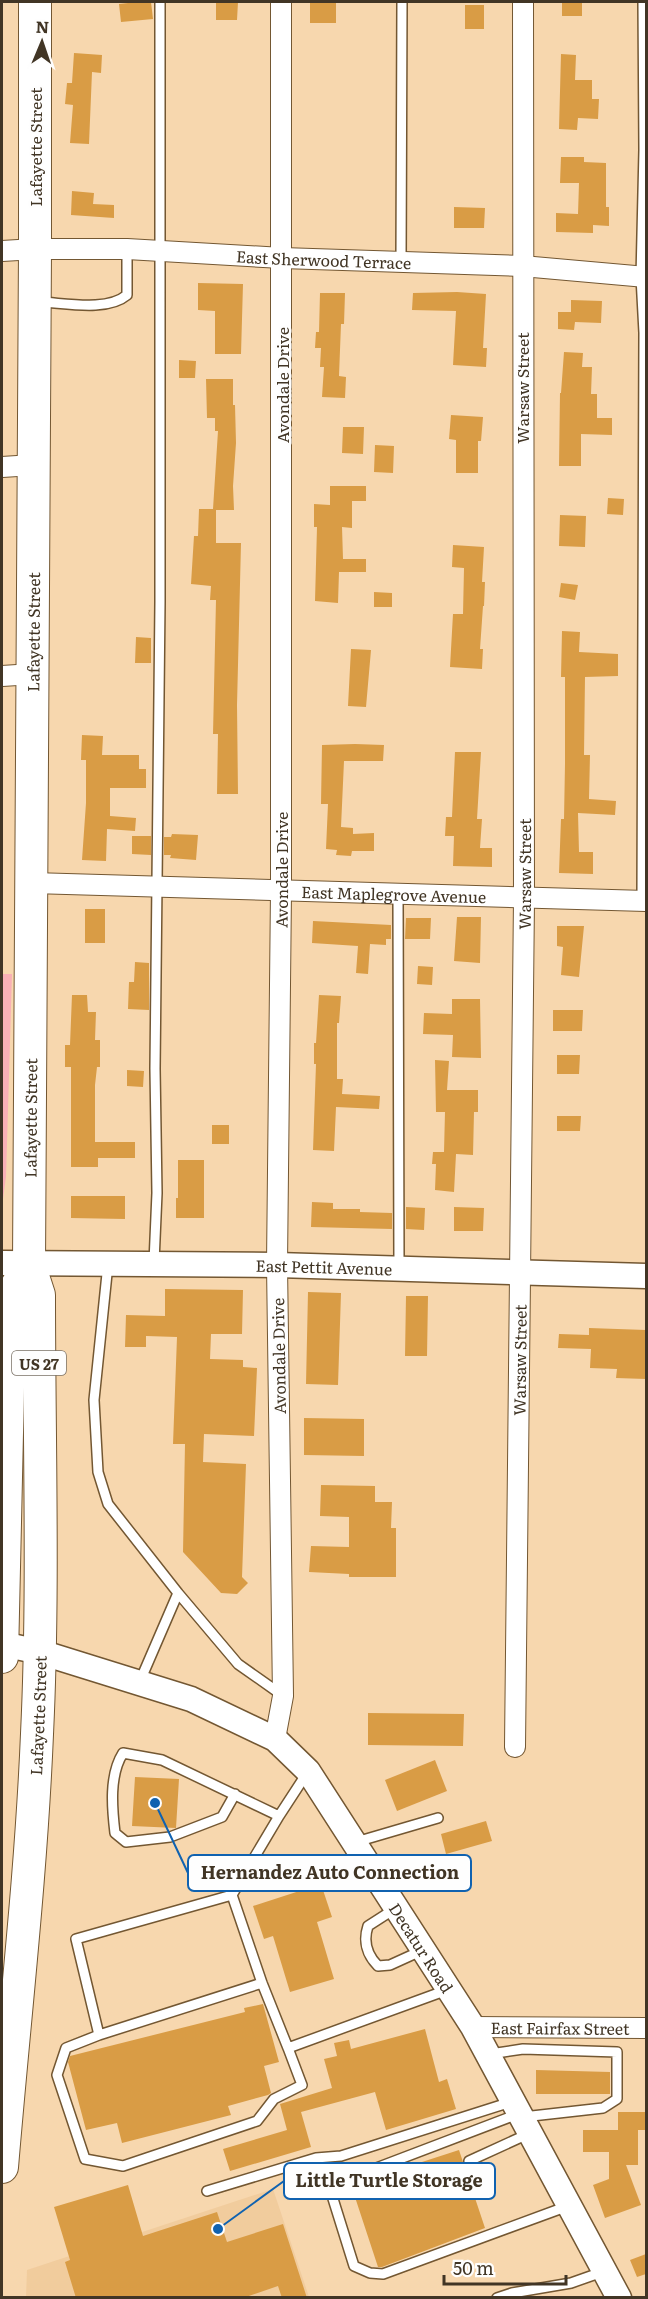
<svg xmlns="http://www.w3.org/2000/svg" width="648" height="2299" font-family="Literata,serif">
<rect width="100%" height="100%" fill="#f7d7ae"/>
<!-- built -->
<path fill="#f1cc9d" d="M273,2189L309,2297L26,2298L27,2270Z"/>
<!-- green -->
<path fill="#f9b0b6" d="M2,974H12L6,1177L2,1206Z"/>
<!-- building -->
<path fill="#d99c45" d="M128,2H151L153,19L121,22L119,4L128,3Z
M216,2H238L237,20H216Z
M310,2H336V23H310Z
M562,2H582V16H562Z
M465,5H484V29H465Z
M74,53L102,55L101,73L92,72L89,144L70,143L73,105L65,104L67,83H72Z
M561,54L576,55L575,80H592V99H599L598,119L578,118L577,130L559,129Z
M561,157H584V162L606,163V207H609V226L593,225V233L556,232V213L578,214L579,183H560Z
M72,191L94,193L93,204L114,205V218L71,215Z
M454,207L485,208L484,228H454Z
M198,283L243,284L241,354H215V311L198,310Z
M457,292L486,294L483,348H487L486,367L453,365L456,311L412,310L413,293Z
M320,293H345L344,324H341L339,376L346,377L345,398L322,397L324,367H320L321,348H315L316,332H319Z
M571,300L602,301L601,323L575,322L574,330L558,329V312H571Z
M564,352L583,353L582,367H592L591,394H597V418H612V435L581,434V466H559L560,393H561Z
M179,360L196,361L195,378H179Z
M206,379H233V405H235L236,443L233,486L234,510H216V543H241L237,705L238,794H217L218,734H213L216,600H210L211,586L191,584L194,536H198L199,509H213L218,431H215V418H207Z
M451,415L483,417L481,441H478V473H456V440L449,439Z
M343,427H364L363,454L342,453Z
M375,445L394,446L393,473L374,472Z
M330,486H366V501H352V528L342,527L343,559H366V572H339L338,603L315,601L317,527H314V504L330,505Z
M608,498L624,499L623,515L607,514Z
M560,515L586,516L585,547L559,546Z
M453,545L484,547L482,582H485L484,606H483L480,649H483L482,669L450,667L453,614H463L464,568L452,567Z
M561,583L578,585L575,600L559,597Z
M374,592L392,593V607H374Z
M562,631L580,632L579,652L618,654V676L585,677L584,755H590L589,799L616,801L615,815L578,813L579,852H593V874L559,873L561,819H564L565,764V677H561Z
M136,637L151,638V663H135Z
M351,649L371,650L366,707L348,706Z
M82,735L103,736L102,755H139V769H146V788H110V816L136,818L135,831L107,829L106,861L82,860L86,803V760H81Z
M355,744L384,745L383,761H344L341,827L353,828V834L374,833V851H352L351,856L336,855L337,850L326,849L328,804H321L322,745Z
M455,752H481L477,819H482L480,848H492V867L453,866L454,836H445L446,817H452Z
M172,834L198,835L196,860L170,858L171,855H164V837H171Z
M132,836H151V855L132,854Z
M85,909H105V943H85Z
M457,917H481L480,963L454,961Z
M406,918H431L430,939H405Z
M313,921L391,925V939H386V945L370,944L368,974L356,973L358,946L312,943Z
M557,926H584L579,977L561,975L563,947L557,946Z
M135,962L149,963V1010L128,1009L129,982H134Z
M418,966L433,967L432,985L417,984Z
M72,995H87L88,1012H96L95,1040H100V1067H97L95,1085V1142H135V1158H98V1167H71V1067H65V1045H70Z
M319,995L341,996L339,1023H337V1079H343L342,1094L380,1096L379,1109L336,1107L334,1151L313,1150L316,1064H314V1043H316Z
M452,999H480L481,1058L452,1057L453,1035L423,1034L424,1013L452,1014Z
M553,1010H583L582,1031H553Z
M557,1055H580L579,1074H557Z
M435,1060L449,1061L447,1090H478V1112H474L473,1155L456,1154L454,1192L435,1190L436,1164H432L433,1152H444L445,1112H436Z
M127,1070L144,1071L143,1087L127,1086Z
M557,1116H581L580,1131H557Z
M212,1125H229V1144H212Z
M178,1160H204V1218H176V1198H178Z
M71,1196H125V1219L71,1218Z
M312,1202L333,1203V1209H360V1212L392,1213V1229L311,1227Z
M406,1207L425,1208L424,1230L406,1229Z
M454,1207L484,1208L483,1231H454Z
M165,1289L243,1290L242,1334H211L210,1359L243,1360V1367L257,1368L254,1436L204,1434L203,1462L246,1464L242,1577L248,1583L237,1594L221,1593L183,1552L185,1444H173L177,1337L146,1336V1347H125L126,1315L165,1316Z
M308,1292L341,1293L338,1385L306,1384Z
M406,1296H428L427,1356H405Z
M589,1328L646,1330V1379L616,1378L617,1369L590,1368L591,1349L558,1348L559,1334L589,1335Z
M304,1418L364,1419V1456L304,1455Z
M321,1485L375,1486V1502H392L391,1528H396V1577H349V1574L309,1572L311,1546L349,1547V1517L320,1516Z
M368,1713L464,1714L463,1746L368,1745Z
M435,1760L447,1791L397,1811L385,1780Z
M135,1777L179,1779L176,1828L132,1826Z
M486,1821L492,1841L446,1854L441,1834Z
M321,1884L332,1917L317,1922L334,1979L290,1992L273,1936L264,1939L253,1906Z
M263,2004L279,2062L264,2066L271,2093L268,2095L228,2106L231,2115L122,2143L117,2123L86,2130L68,2062L70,2056L245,2012L244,2008Z
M425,2029L439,2082L447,2079L456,2109L386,2130L375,2092L301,2112L311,2147L230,2171L223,2149L287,2130L280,2104L332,2088L324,2059L337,2056L334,2043L349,2040L351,2049Z
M536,2070L610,2072V2094H536Z
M618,2112H646V2130H638V2165H626L641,2205L605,2218L593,2185L609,2179V2152H583V2130H618Z
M459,2150L485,2228L382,2267H378L351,2185Z
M128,2185L143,2236L217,2212L227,2242L283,2224L307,2298H282L278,2286L243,2298H76L65,2262L70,2260L54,2207Z
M646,2254V2274L637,2277L630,2260Z"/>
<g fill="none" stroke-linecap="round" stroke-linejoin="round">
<defs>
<path id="service" d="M401,262L402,2
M40,302C65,303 107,312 127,295V249
M398,895L399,1267
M642,901L644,333L641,277L644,150L643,2
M154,1262L157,1193L155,1069L160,602V2
M108,1264L94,1400L98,1472L108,1504L178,1593
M140,1681L178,1593L238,1664L282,1695
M307,1773L279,1816L232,1895L262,1983L288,2048L447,1990
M235,1794L222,1817L170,1837L126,1842L115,1833C112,1808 109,1775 123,1753L162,1760L279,1816
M356,1842L438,1818
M377,1874L441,1866
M396,1908L368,1926C363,1941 367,1955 378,1966L390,1965L423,1950
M262,1983L99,2035L66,2048L57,2075L85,2159L123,2166L257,2121L274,2099L302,2085L288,2048
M99,2035L76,1939L232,1895
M490,2054L523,2049L617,2052V2099L603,2108L523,2117
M518,2114L329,2186L354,2266L370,2273L383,2274L568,2206
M469,2161L528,2134
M207,2191L316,2158L341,2156L511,2102
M497,2298L512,2293L571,2283L605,2271"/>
<g id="minor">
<path id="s1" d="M2,251L35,249H127L282,258L522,266L646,277"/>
<path d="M2,467L33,465"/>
<path d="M2,676L33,674"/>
<path id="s2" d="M32,883L646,901"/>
<path id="s3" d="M275,1739L283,1696L277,1265L281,891V2"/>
<path id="s4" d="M515,1747L524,899L523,2"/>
<path id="s5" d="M473,2027L646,2028"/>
</g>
<g id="tertiary">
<path id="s6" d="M2,1263L277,1265L646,1276"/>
<path id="s7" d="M2,1644L40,1652L191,1699L275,1739L308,1771L473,2027L619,2298"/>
</g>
<g id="trunk">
<path d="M2,1657L10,1298L29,1264"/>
<path id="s8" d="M2,2167C14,2022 31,1879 37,1734C44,1588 39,1441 39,1295L29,1264L35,249V2"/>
</g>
</defs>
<!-- service casing -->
<use href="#service" stroke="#735732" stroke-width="12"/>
<!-- minor casing -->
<use href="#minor" stroke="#735732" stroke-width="22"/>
<!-- tertiary casing -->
<use href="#tertiary" stroke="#735732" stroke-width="27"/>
<!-- trunk casing -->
<use href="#trunk" stroke="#735732" stroke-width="34"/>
<!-- service -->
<use href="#service" stroke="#fff" stroke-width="9"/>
<!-- minor -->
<use href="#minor" stroke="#fff" stroke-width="20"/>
<!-- tertiary -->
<use href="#tertiary" stroke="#fff" stroke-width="24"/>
<!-- trunk -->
<use href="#trunk" stroke="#fff" stroke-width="32"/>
</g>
<g text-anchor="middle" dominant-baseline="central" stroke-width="5" stroke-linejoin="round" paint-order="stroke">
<!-- shield labels -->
<rect fill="#fefefe" stroke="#7a7166" stroke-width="1.5" x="12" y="1351" width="54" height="24" rx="4.5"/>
<g font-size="15" font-weight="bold" fill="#413525">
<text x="39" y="1363">US 27</text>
</g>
<!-- street labels -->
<g font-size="16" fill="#413525" stroke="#fefefe">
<text transform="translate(35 147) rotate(-90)">Lafayette Street</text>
<text stroke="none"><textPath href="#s1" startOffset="322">East Sherwood Terrace</textPath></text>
<text transform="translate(282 385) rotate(-90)">Avondale Drive</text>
<text transform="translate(522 388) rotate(-90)">Warsaw Street</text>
<text stroke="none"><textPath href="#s8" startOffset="1538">Lafayette Street</textPath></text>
<text stroke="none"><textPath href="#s3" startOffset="870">Avondale Drive</textPath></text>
<text stroke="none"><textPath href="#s4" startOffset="873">Warsaw Street</textPath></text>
<text stroke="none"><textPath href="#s2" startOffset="362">East Maplegrove Avenue</textPath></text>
<text stroke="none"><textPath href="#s8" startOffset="1052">Lafayette Street</textPath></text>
<text stroke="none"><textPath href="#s6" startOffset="322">East Pettit Avenue</textPath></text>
<text transform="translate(278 1356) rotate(-91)">Avondale Drive</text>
<text stroke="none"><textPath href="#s4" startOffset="387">Warsaw Street</textPath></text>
<text stroke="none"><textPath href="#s8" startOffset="453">Lafayette Street</textPath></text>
<text stroke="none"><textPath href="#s7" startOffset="546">Decatur Road</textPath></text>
<text stroke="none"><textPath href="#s5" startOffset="87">East Fairfax Street</textPath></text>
</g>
</g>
<!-- callouts -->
<path fill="none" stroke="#1062b0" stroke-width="2" d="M155 1803L188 1873M218 2229L284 2181"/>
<g fill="#1062b0" stroke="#fefefe" stroke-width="2">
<circle cx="155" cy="1803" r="6"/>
<circle cx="218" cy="2229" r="6"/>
</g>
<g fill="#fefefe" stroke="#1062b0" stroke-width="2">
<rect x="188" y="1855" width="283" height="36" rx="6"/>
<rect x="284" y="2163" width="211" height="36" rx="6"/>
</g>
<g font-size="18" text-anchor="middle" font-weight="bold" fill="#413525">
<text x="330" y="1879">Hernandez Auto Connection</text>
<text x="389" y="2187">Little Turtle Storage</text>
</g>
<!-- border -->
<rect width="648" height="2299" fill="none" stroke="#413525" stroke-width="6"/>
<!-- north arrow -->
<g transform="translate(42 42) rotate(2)" stroke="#fefefe" stroke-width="4.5" paint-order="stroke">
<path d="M0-4.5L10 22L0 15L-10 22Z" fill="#413525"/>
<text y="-9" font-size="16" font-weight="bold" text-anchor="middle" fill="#413525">N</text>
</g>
<!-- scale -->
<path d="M444 2275v9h122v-9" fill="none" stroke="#413525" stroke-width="3"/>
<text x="453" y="2275" font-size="18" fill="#413525" stroke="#fefefe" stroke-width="4.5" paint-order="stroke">50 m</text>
</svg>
